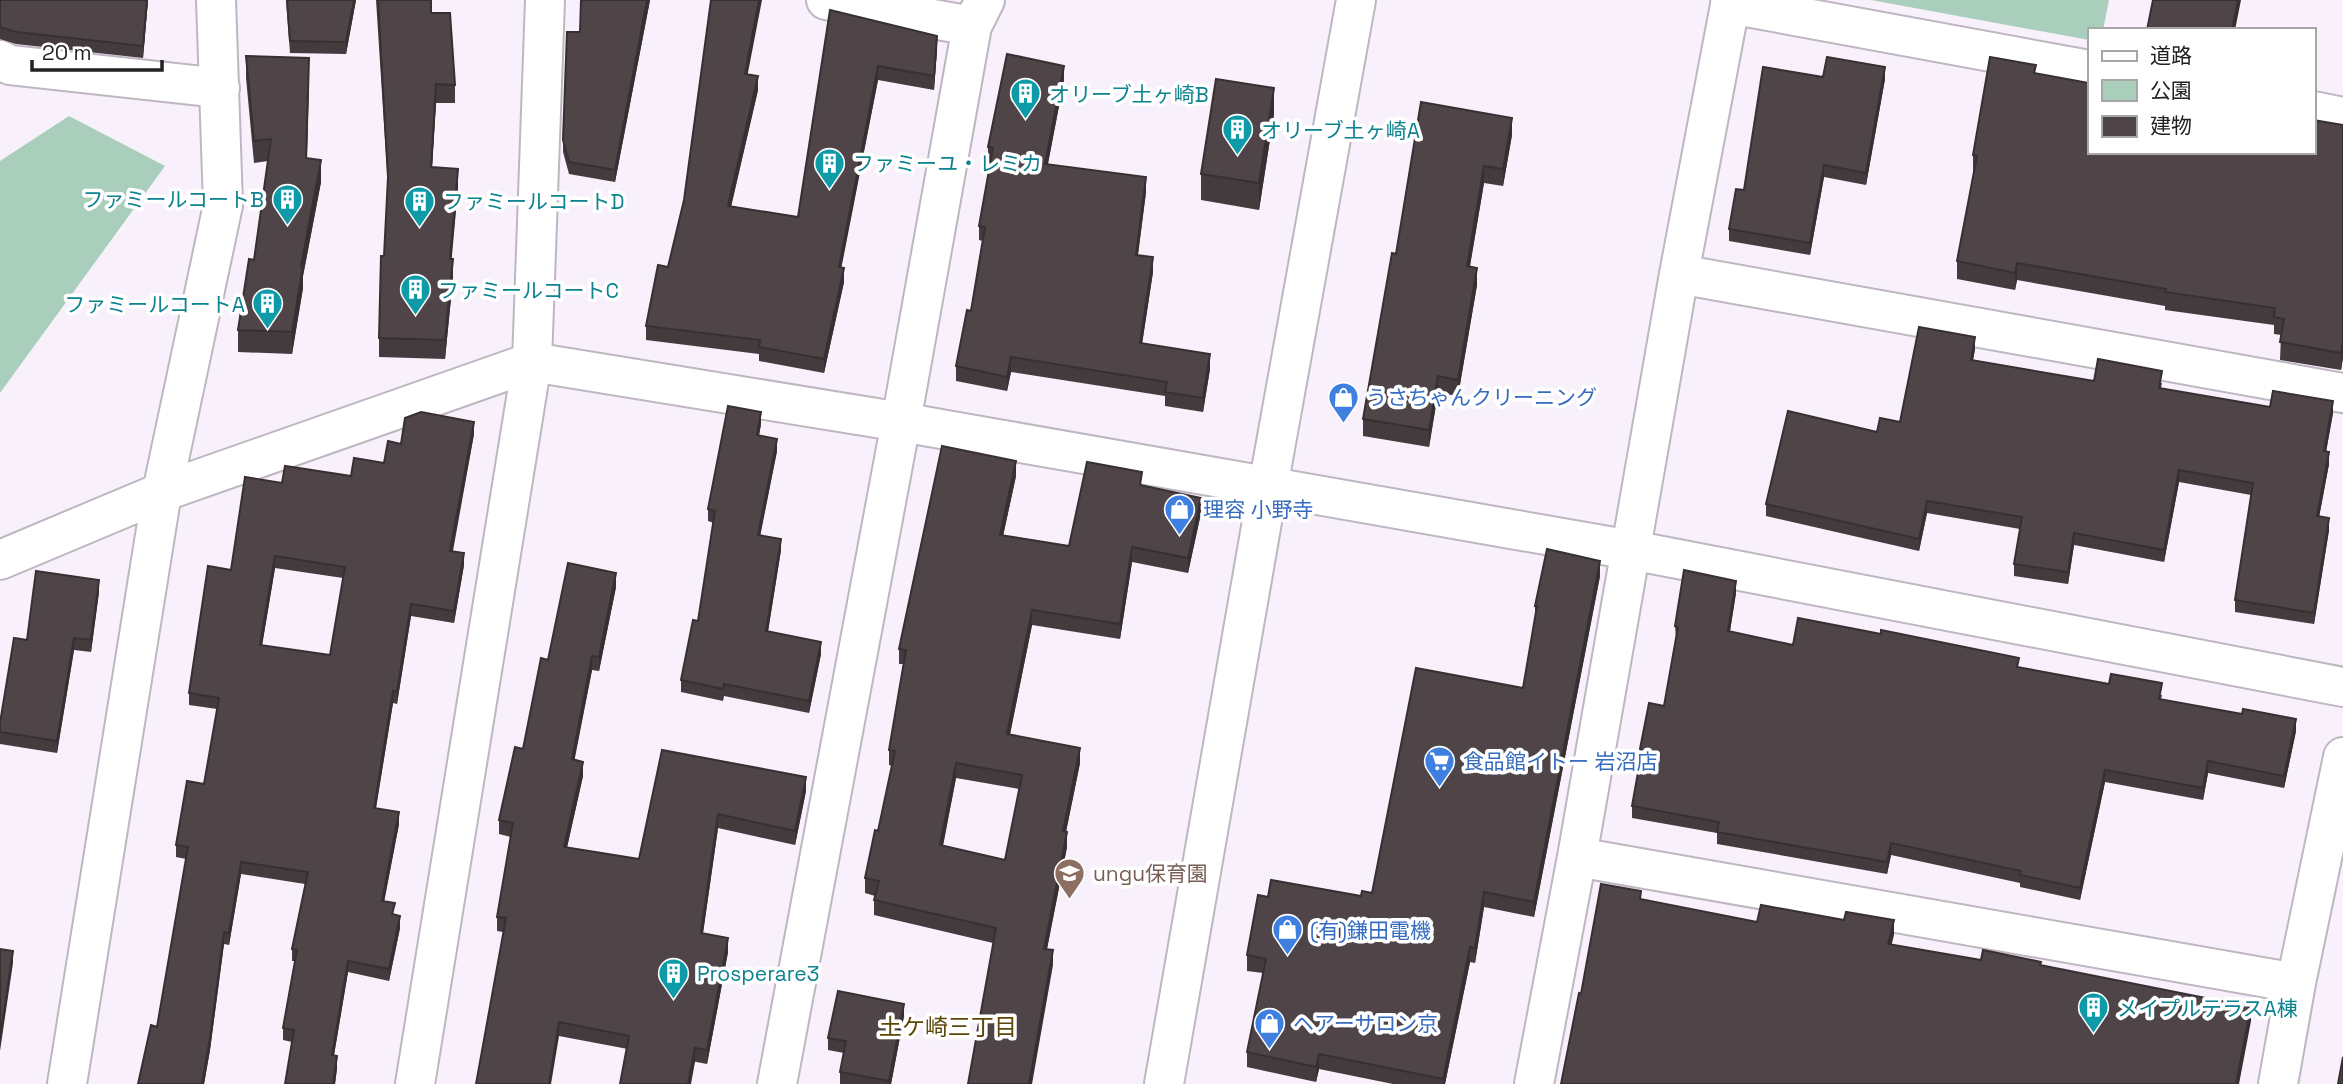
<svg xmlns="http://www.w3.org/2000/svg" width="2343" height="1084" font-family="'Space Grotesk','Noto Sans JP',sans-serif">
<rect width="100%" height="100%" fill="#f8f1fb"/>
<!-- green -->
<path fill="#a9cebb" d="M1871,0H2109L2103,30H2089V40Z
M69,116L165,166L0,393V161Z"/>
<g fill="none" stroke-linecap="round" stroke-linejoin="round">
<defs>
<path id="street" d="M826,0L972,26
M1730,4L2089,70
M0,60L10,65L220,88
M2313,111L2343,117
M1679,274L2343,393
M0,560L162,492L532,362L901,422L1631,550L2343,687
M1577,857L2296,983
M67,1084L162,492L223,205L216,0
M415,1084L532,362L545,0
M777,1084L901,422L972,26L985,0
M1534,1084L1577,857L1679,274L1731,0
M2278,1084L2296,983L2343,757"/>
<path id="secondary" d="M1164,1084L1268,487L1356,0"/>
</defs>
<!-- street casing -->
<use href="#street" stroke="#beb7c1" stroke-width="42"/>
<!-- secondary casing -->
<use href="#secondary" stroke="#beb7c1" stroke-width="42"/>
<!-- street -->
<use href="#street" stroke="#fff" stroke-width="38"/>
<!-- secondary -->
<use href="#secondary" stroke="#fff" stroke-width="38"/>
</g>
<!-- wall -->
<path fill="#443b3e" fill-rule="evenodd" d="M0,0H148L143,58L16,44L0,39Z
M286,0H356L346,54L290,53Z
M376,0H431V13L455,85V103H436L432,167L458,188L451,259L453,278L445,359L379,357V338L388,187Z
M650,0L615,182L569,174L563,152V140L580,32Z
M830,10L937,50L934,90L878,80L841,267L844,282L824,373L759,361V354L646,340V326L748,75L758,90L731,206L798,217Z
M246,56L309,80L307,158L321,182L303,276V288L292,354L238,352V330L254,260L268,161L254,163L246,78Z
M2036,74L2343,125V357L2341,370L2280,360L2281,335L2274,334V325L2165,310V306L2017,280L2015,290L1957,279V261L1974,173H1973V155Z
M1823,77L1885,79L1866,185L1824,177L1810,255L1729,241V229L1744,190Z
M1064,80L1048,164L1146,192L1138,255L1153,272L1142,343L1210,369L1203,412L1165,406V396L1011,372L1007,391L956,381V366L971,311L983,241L979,240V226L990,162H988V147Z
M1274,114L1259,210L1201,200V174Z
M1512,135L1503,186L1484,183L1470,266L1477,285L1458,396L1438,393L1429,447L1363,436V419L1396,254Z
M1975,349L1973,360L2094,381L2162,383L2161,388L2270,407L2333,413L2326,452L2329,464L2319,517L2329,530L2314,624L2235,612V600L2251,495L2179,482L2164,562L2074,545L2068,584L2014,576V564L2020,529L1927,513L1919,551L1766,516V504L1877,432L1900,422Z
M761,424L759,435L777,451L760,535L781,550L768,632L821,654L809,713L724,696L723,701L681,692V680L698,621L714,523L708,521V509Z
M474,434L453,551L464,565L454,623L411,616L397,704L393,703L376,808L399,824L384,901L395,915L400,928L389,981L348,972L334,1055L337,1068L335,1084H285L292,1042L283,1040V1028L295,961H292V949L305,884L241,874L229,945L224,944L210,1050L204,1084H138L157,1027L186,859L176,857V845L204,784L217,709L189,705V693L231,570L282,483L351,476L384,463L401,444ZM275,568L343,578L330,655L262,646Z
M1016,476L1003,536L1069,546L1142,485L1201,513L1188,573L1132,562L1120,639L1032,625L1010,734L1080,763L1066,832L1067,847L1047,949L1053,965L993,943L874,915V900L875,896L865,893V878L878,831L892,766L889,765V750L904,664H899V649ZM956,778L1019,789L1005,860L943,846Z
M1600,576L1534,917L1484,907L1475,963L1470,962L1445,1084H1393L1319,1069L1316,1082L1247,1067V1052L1263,973L1247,971V955L1268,897L1361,896L1372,893L1523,688L1535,618V606Z
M616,587L599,671L592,670L574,760L583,776L567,847L639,859L662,750L806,791L795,845L718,828L703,933L728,952L707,1064L559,1036L503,932L497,931V917L511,837L499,834V820L523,749L548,660Z
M99,592L91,652L74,650L57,753L0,744V723L27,640Z
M1736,593L1730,631L1793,645L2019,668L2162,695L2161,699L2296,731L2284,788L2208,773L2203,800L2105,782L2080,900L2020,887V883L1891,855L1887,874L1717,844V833L1632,818V806L1640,761V749L1664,706L1676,638L1675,626Z
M904,1016L891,1084H840V1072L844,1053L828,1050V1038Z"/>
<!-- shaded-wall -->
<path fill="#373032" d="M147,0H148L143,58V46Z
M354,0H356L346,54V42Z
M647,0H650L615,182V170Z
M759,0H762L745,88V74Z
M2238,0H2241L2235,30H2232Z
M937,36V50L934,90V76Z
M309,58V80L306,180V158Z
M878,66V80L839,280V267Z
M1064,66V80L1045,178V164Z
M1885,67V79L1866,185V173Z
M758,76V90L728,220V206Z
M436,84V103L431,185V167Z
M1274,88V114L1259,210V183Z
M1512,118V135L1503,186V169Z
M321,160V182L303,276V288L292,354V332L301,266Z
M1824,165V177L1810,255V243Z
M1484,166V183L1467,283V266Z
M458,169V188L450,278V259Z
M1146,177V192L1136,269V255Z
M1153,257V272L1140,358V343Z
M453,259V278L445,359V340Z
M2017,263V280L2015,290V273Z
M844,268V282L824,373V359Z
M1477,268V285L1458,396V380Z
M1975,337V349L1971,372V360Z
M2343,340V357L2341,370V353Z
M1210,354V369L1203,412V398Z
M1011,357V372L1007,391V377Z
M1438,376V393L1429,447V430Z
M2333,401V413L2324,463V451Z
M761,412V424L757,447V435Z
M474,422V434L450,563V551Z
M777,439V451L758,547V535Z
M2329,452V464L2317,528V516Z
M1016,461V476L1000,550V535Z
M2179,470V482L2164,562V550Z
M1201,498V513L1188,573V558Z
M1927,501V513L1919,551V539Z
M2329,518V530L2314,624V613Z
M2074,533V545L2068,584V572Z
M781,539V550L766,643V631Z
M1132,547V562L1120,639V624Z
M464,553V565L454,623V611Z
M275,556V568L260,657V645Z
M1600,561V576L1534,917V902Z
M616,573V587L599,671V657Z
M99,580V592L91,652V640Z
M1736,581V593L1728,643V631Z
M411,604V616L397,704V692Z
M1032,610V625L1007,749V734Z
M74,638V650L57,753V741Z
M821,642V654L809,713V701Z
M592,656V670L572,773V759Z
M393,691V703L374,820V808Z
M2296,719V731L2284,788V776Z
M1080,748V763L1063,846V831Z
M2208,761V773L2203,800V788Z
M583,762V776L564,861V847Z
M956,763V778L940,860V845Z
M2105,770V782L2080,900V888Z
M806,777V791L795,845V831Z
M399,812V824L382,913V901Z
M718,814V828L701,947V933Z
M1067,832V847L1044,964V949Z
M1891,843V855L1887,874V862Z
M241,862V874L229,945V933Z
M1484,892V907L1475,963V948Z
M400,916V928L389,981V969Z
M1894,920V935L1888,959V944Z
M224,932V944L210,1050L204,1084H202Z
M728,938V952L707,1064V1050Z
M1470,947V962L1445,1084H1443V1079Z
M1053,950V965L1032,1084H1029Z
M13,951V963L0,1051V1039Z
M348,961V972L332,1067V1055Z
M904,1004V1016L891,1084H889Z
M2251,1007V1021L2239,1084H2236Z
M559,1022V1036L551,1084H549Z
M695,1048V1062L691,1084H688Z
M1319,1054V1069L1316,1082V1067Z
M337,1056V1068L335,1084H333Z"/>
<!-- building -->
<path fill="#4f4548" stroke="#373032" stroke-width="2" fill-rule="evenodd" d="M0,0H147L143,46L16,32L0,27Z
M287,0H354L346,42L290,41Z
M378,0H431V13H450L455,85L436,84L431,167L458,169L450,259H453L445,340L379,338L381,256H384L388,177Z
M581,0H647L615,170L569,162L563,140L567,32H580Z
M711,0H759L745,74L758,76L728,206L798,217L830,10L937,36L934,76L878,66L839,267L844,268L824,359L759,347L760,340L646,326L658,265L668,267L684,200Z
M2153,0H2238L2232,30H2147Z
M1007,54L1064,66L1045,164L1146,177L1136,255L1153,257L1140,343L1210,354L1203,398L1165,392L1167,382L1011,357L1007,377L956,366L967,310L971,311L985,227L979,226L993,148L988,147Z
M246,56L309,58L306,158L321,160L301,266H303L292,332L238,330L249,259L254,260L271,139L254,141Z
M1827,57L1885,67L1866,173L1824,165L1810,243L1729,229L1736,189L1744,190L1763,67L1823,77Z
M1990,57L2036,65L2034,73L2089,83V152H2313V120L2343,125V340L2341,353L2280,342L2284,319L2274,317L2275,308L2165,292L2166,289L2017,263L2015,273L1957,261L1977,156L1973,155Z
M1216,79L1274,88L1259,183L1201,174Z
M1421,102L1512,118L1503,169L1484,166L1467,266L1477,268L1458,380L1438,376L1429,430L1363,419L1392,253L1396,254Z
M1919,327L1975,337L1971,360L2094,381L2098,359L2162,371L2159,388L2270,407L2273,391L2333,401L2324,451L2329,452L2317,516L2329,518L2314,613L2235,600L2253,483L2179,470L2164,550L2074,533L2068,572L2014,564L2022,517L1927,501L1919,539L1766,504L1788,411L1877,432L1880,418L1900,422Z
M728,406L761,412L757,435L777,439L758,535L781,539L766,631L821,642L809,701L724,684L723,689L681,680L693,620L698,621L715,511L708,509Z
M421,412L474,422L450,551L464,553L454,611L411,604L397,692L393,691L374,808L399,812L382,901L395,903L392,914L400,916L389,969L348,961L332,1055L337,1056L333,1084H285L294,1030L283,1028L297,950L292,949L308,872L241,862L229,933L224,932L210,1038L202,1084H138L151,1025L157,1027L188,847L176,845L187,781L204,784L219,698L189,693L208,566L231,570L245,477L282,483L285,466L351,476L354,458L384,463L388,441L401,444L405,418ZM275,556L345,567L330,655L260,645Z
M942,446L1016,461L1000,535L1069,546L1087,462L1142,472L1140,485L1201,498L1188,558L1132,547L1120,624L1032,610L1007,734L1080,748L1063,831L1067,832L1044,949L1053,950L1029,1084H968L996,928L874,900L879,881L865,878L875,830L878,831L895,751L889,750L906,650L899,649ZM956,763L1022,775L1005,860L940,845Z
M1547,549L1600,561L1534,902L1484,892L1475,948L1470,947L1443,1079L1319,1054L1316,1067L1247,1052L1266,959L1247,955L1258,895L1268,897L1271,880L1361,896L1362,891L1372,893L1416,668L1523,688L1537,606H1535Z
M568,563L616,573L599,657L592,656L572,759L583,762L564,847L639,859L662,750L806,777L795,831L718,814L701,933L728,938L707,1050L695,1048L688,1084H620L629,1036L559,1022L549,1084H476L506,918L497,917L513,823L499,820L515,747L523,749L541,658L548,660Z
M1684,570L1736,581L1728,631L1793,645L1798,618L1881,634V630L2019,658L2017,667L2109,684L2111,674L2162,683L2159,699L2242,714L2243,709L2296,719L2284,776L2208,761L2203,788L2105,770L2080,888L2020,875L2021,871L1891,843L1887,862L1717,832L1719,822L1632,806L1642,750L1640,749L1649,703L1664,706L1678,627L1675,626Z
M36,571L99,580L91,640L74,638L57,741L0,732V723L14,638L27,640Z
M1601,884L1641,891L1640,899L1757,922L1761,905L1844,920L1846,912L1894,920L1888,944L1981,960L1983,950L2041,962L2040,965L2251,1007L2236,1084H1561L1579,993L1581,994Z
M0,949L13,951L0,1039Z
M838,991L904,1004L889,1081L840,1072L846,1041L828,1038Z
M2343,1057V1084H2338Z"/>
<!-- icons -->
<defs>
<symbol id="building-pin" viewBox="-11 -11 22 30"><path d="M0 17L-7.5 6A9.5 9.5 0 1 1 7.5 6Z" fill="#0f9aa8" stroke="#fff"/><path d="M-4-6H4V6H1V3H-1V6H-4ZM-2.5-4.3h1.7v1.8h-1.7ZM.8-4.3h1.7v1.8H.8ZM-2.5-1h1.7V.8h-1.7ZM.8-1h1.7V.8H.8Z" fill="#fff"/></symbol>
<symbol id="shop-pin" viewBox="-11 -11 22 30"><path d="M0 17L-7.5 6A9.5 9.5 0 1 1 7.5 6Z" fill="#3f7fe0" stroke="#fff"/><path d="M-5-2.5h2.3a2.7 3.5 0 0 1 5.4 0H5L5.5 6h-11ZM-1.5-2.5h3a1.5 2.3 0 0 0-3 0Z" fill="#fff"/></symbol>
<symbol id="supermarket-pin" viewBox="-11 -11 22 30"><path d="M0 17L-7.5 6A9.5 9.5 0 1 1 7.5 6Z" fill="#3f7fe0" stroke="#fff"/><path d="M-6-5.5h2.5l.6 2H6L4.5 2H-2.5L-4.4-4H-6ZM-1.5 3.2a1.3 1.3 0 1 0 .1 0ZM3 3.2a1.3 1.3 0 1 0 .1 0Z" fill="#fff"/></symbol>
<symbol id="school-pin" viewBox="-11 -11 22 30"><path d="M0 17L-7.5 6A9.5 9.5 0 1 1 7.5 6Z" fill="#8d6e63" stroke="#fff"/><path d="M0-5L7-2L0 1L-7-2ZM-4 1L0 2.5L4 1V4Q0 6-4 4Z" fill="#fff"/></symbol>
</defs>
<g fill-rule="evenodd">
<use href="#building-pin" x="1008" y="76" width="35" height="47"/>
<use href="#building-pin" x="1220" y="112" width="35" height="47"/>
<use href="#building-pin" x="812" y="146" width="35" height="47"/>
<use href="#building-pin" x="270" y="182" width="35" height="47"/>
<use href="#building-pin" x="402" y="184" width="35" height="47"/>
<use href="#building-pin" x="398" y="272" width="35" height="47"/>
<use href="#building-pin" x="250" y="286" width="35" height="47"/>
<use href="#shop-pin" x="1326" y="380" width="35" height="47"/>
<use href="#shop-pin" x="1162" y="492" width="35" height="47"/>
<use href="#supermarket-pin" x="1422" y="744" width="35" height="47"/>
<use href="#school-pin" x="1052" y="856" width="35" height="47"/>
<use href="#shop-pin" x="1270" y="912" width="35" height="47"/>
<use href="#building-pin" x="656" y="956" width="35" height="47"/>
<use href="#building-pin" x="2076" y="990" width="35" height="47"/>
<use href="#shop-pin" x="1252" y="1006" width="35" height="47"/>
</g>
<g text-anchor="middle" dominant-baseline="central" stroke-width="7" stroke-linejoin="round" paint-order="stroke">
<!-- culture labels -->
<g font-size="21" fill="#0d838f" stroke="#fff" text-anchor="start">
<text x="1049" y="94">オリーブ土ヶ崎B</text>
<text x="1261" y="130">オリーブ土ヶ崎A</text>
<text x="853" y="163">ファミーユ・レミカ</text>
<text x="264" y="199" text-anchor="end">ファミールコートB</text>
<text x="443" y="201">ファミールコートD</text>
<text x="438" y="290">ファミールコートC</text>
<text x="245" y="304" text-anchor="end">ファミールコートA</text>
<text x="697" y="973">Prosperare3</text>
<text x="2117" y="1008">メイプルテラスA棟</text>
</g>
<!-- shop labels -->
<g font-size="21" fill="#366cbe" stroke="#fff" text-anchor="start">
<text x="1366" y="397">うさちゃんクリーニング</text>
<text x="1203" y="509">理容 小野寺</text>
<text x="1463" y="761">食品館イトー 岩沼店</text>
<text x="1310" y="930">(有)鎌田電機</text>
<text x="1293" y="1023">ヘアーサロン京</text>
</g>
<!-- education labels -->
<g font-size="21" fill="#785e54" stroke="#fff" text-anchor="start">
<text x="1093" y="873">ungu保育園</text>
</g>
<!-- neighbourhood labels -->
<g font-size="23" fill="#5d4707" stroke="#fff">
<text x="948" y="1027">土ケ崎三丁目</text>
</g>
</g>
<!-- legend -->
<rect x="2088" y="28" width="228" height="126" fill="#ffffff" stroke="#a7a6a8" stroke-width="2"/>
<rect x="2102" y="51" width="35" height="10" fill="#ffffff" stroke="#a7a6a8" stroke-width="2"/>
<text x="2150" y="63" font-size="21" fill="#242125">道路</text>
<rect x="2102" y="80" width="35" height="21" fill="#a9cebb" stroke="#a7a6a8" stroke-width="2"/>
<text x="2150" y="98" font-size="21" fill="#242125">公園</text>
<rect x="2102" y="116" width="35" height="21" fill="#4f4548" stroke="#a7a6a8" stroke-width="2"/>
<text x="2150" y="133" font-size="21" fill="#242125">建物</text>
<!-- scale -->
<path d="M32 60v10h130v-10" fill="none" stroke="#242125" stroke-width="3.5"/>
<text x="42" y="60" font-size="21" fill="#242125" stroke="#ffffff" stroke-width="5" paint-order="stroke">20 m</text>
</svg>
